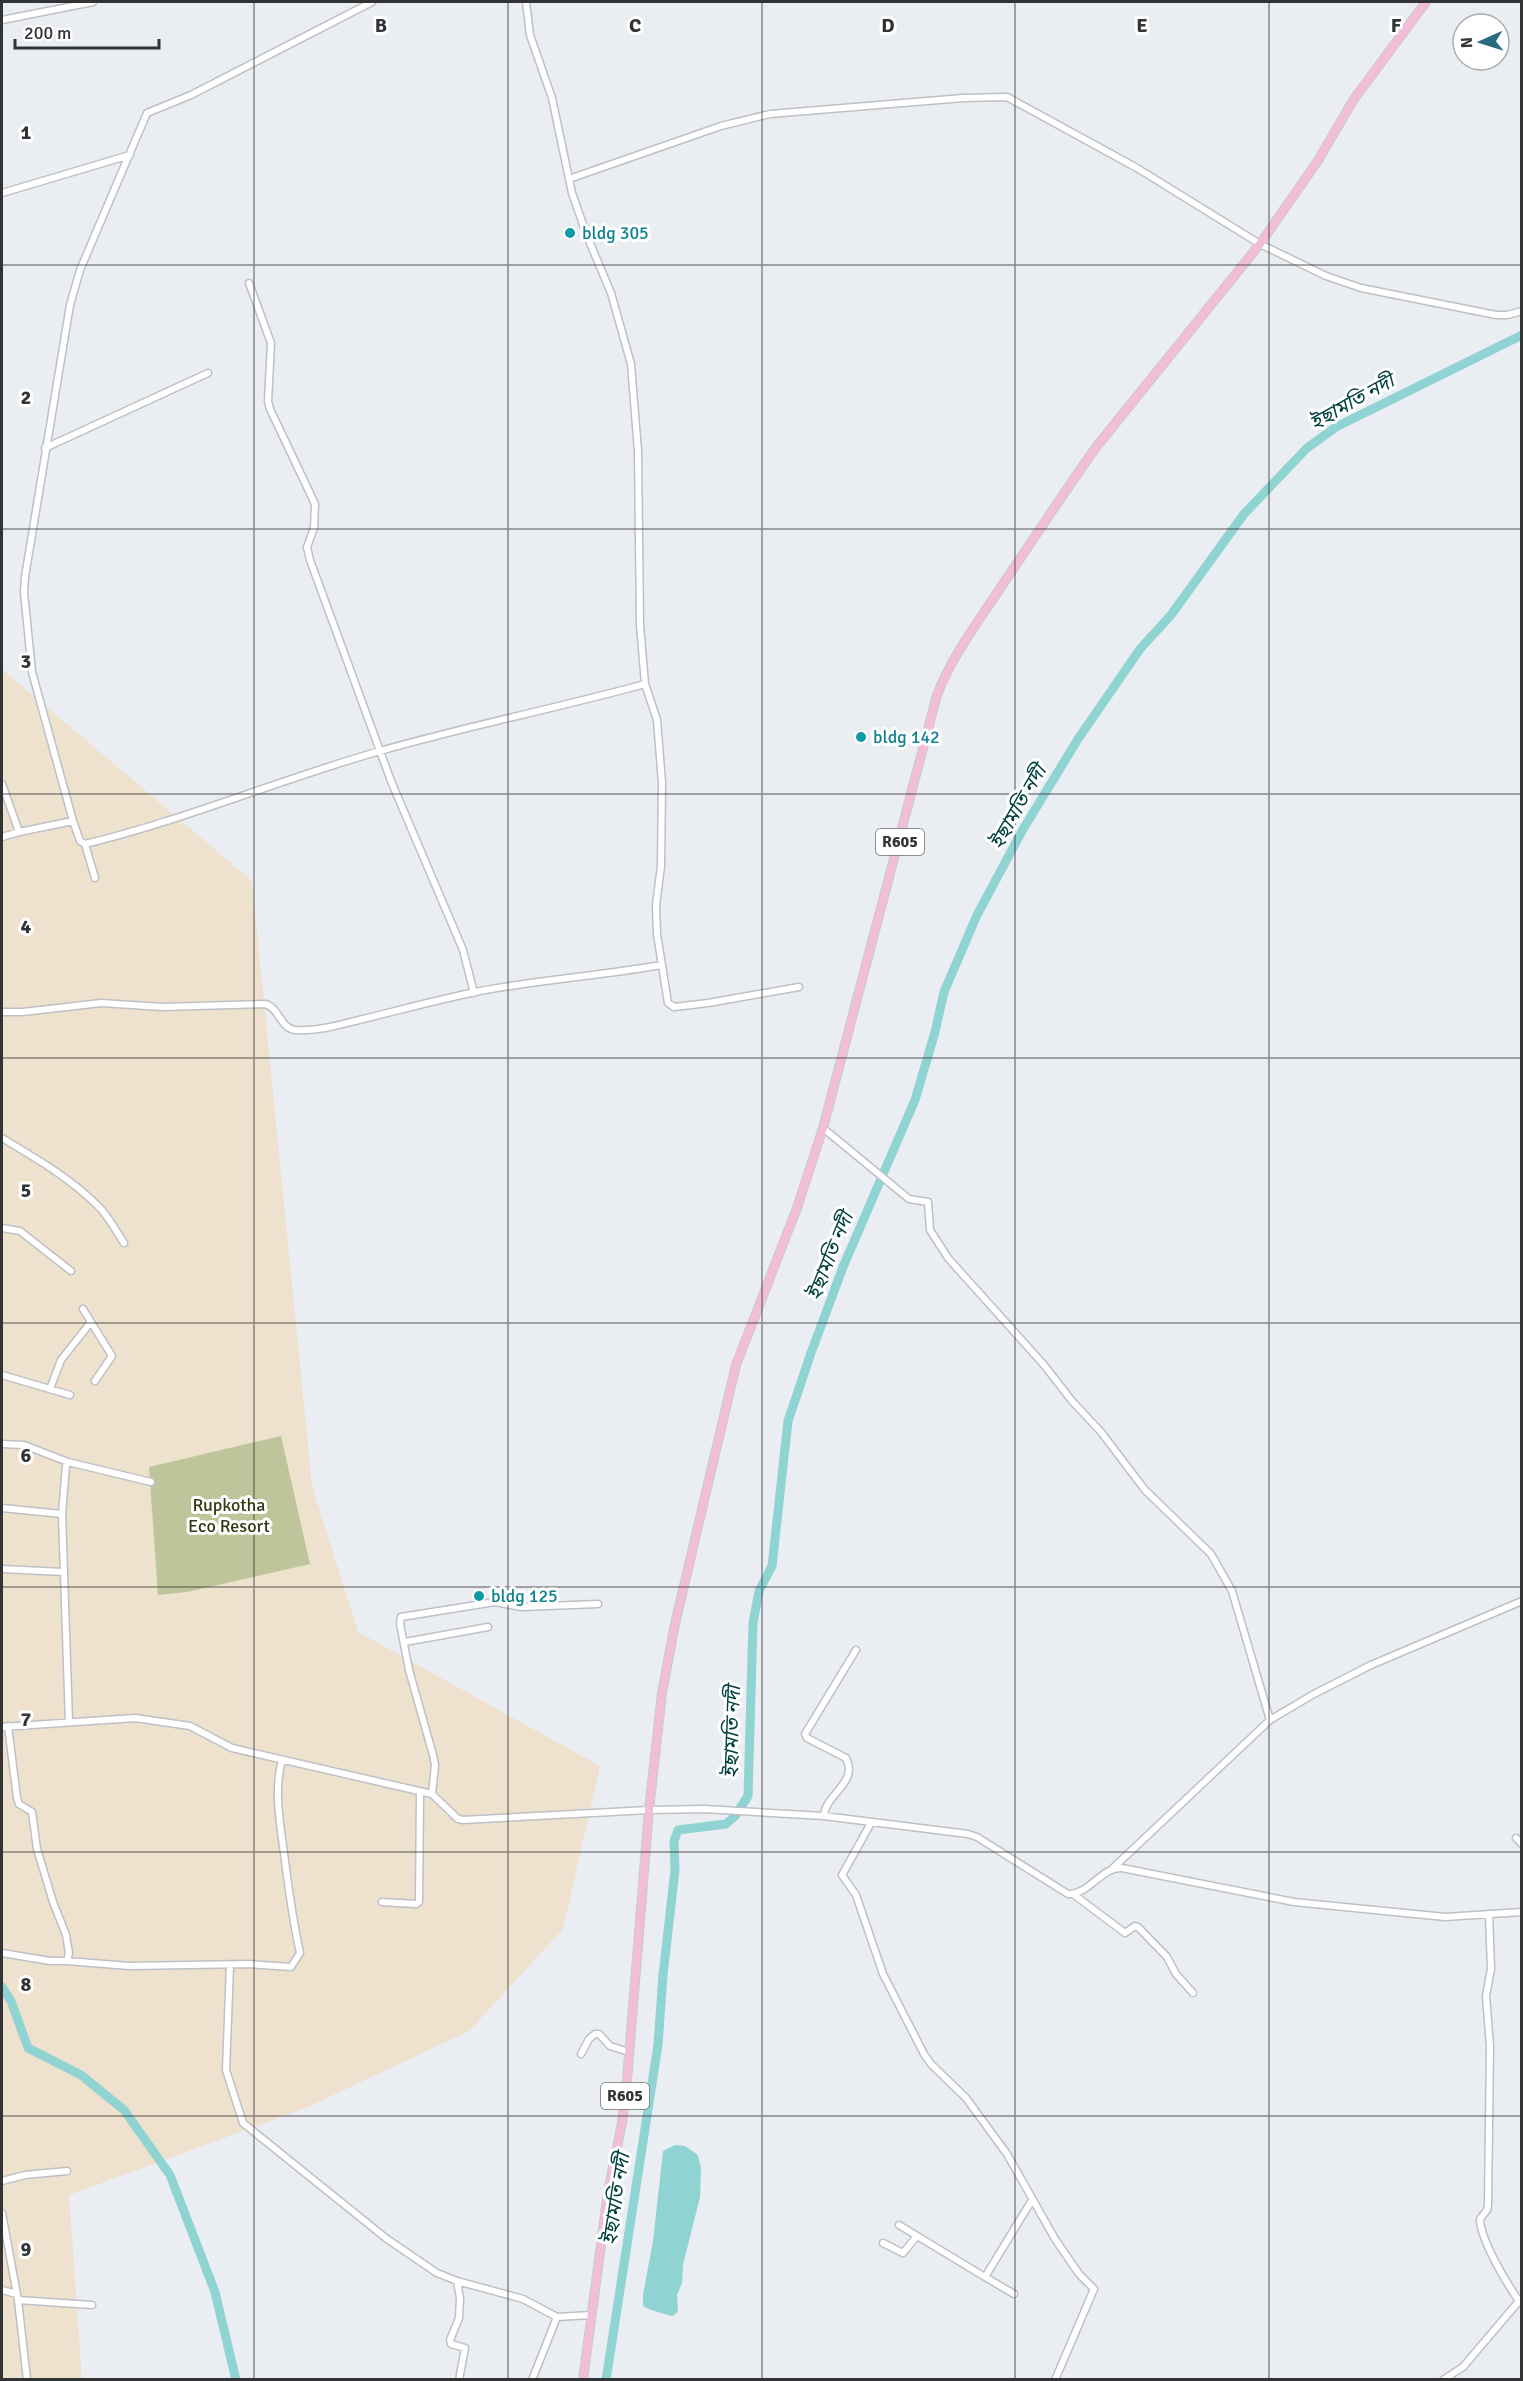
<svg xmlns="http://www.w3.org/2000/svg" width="1523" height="2381" font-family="Signika,'Noto Sans Bengali',sans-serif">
<rect width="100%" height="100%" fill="#eaedf2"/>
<!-- commercial -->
<path fill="#eee1cd" d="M2,669L252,881L312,1486L358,1632L600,1766L563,1929L469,2031L308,2107L69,2195L82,2380L2,2379Z"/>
<!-- green -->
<path fill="#bfc59a" d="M281,1436L310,1564L187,1592L158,1595L149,1467Z"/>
<!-- water -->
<path fill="#90d3d3" d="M675,2145L685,2146L698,2155L701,2168L700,2197L683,2265L682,2283L677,2295L678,2312L672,2316L651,2310L643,2306V2295L653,2241L663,2151Z"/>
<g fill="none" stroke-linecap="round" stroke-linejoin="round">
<!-- river -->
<path stroke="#90d3d3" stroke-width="9" d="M2,1987L11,2001L28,2048L81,2075L124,2110L170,2175L215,2292L236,2380
M606,2380L658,2045L663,1975L675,1870L674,1841L678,1830L726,1824L735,1816L748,1796L753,1623L759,1591L772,1566L788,1421L811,1353L843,1267L915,1100L935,1032L944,992L977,915L1022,831L1078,739L1140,649L1171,615L1244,514L1307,448L1336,427L1522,335"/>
<defs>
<path id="minor" d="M526,2L530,35L552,98L572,193L587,236L611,293L631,364L638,451L640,625L645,684L657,720L662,783L661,866L656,905L657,934L668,1003L674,1007L708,1003L799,987
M2,20L93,2
M569,179L721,126L770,114L963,98L1007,97L1137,168L1260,244L1326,276L1361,288L1496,315H1507L1522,311
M2,193L130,155
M249,283L271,343L268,401L270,409L315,504L314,528L307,547L310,560L391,781L463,950L474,993
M45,448L208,373
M2,784L19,832
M2,837L19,832L73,821
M85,844C185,820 281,779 380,751C468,726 557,708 645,684
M95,878L85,844L80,841L73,821L32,672L24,592L25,577L70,305L80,270L147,113L191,95L372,2
M2,1012H23L101,1003L163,1007L265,1004C279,1007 280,1028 295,1030C317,1032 342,1024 363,1019C400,1010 437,1000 475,992C536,980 599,976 661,965
M823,1128L909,1199L928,1202L930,1230L948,1258L1044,1365L1072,1401L1101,1432L1145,1490L1211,1554L1232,1591L1270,1720
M2,1138C35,1158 69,1177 97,1205C108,1215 116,1231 124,1243
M2,1228L20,1231L71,1271
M91,1322L112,1356L95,1381
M2,1375L70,1395
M50,1389L61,1360L91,1322L83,1309
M2,1444L24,1445L68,1462
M2,1508L62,1514
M2,1569L63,1572
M405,1642L488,1627
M69,1722L62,1514L66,1466L68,1462L151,1482
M2,1727L135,1718L190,1726L232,1748L432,1794L458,1819L463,1820L649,1810L704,1809L824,1816L968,1834L977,1837L1068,1894C1089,1895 1101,1867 1122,1868L1294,1902L1445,1917L1522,1912
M432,1794L435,1765L433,1755L409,1670L400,1624L401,1617L495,1602L521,1607L598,1604
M824,1816C825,1794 859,1783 846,1758L807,1738L805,1734L856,1650
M871,1823L842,1875L856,1895L883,1974L924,2054L931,2064L966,2098L1007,2154L1055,2239L1079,2274L1094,2289L1055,2380
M1516,1838L1522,1844
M1113,1868L1270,1720L1314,1694L1371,1665L1522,1601
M1073,1894L1125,1933L1135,1926L1138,1927L1167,1957L1176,1974L1193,1993
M382,1902L416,1904L419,1902L420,1792
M2,1953L50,1961H67L69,1953L66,1935L53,1902L37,1849L32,1812L19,1804L17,1798L8,1726
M67,1961L129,1966L248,1964L291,1967L300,1953C293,1922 289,1892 285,1861C281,1828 273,1792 282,1760
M230,1965L226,2070L243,2123L387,2239L437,2273L457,2281
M581,2054L589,2039L595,2034H599L610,2046L629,2052
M2,2181L25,2175L67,2171
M2,2213L18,2300L27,2380
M899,2225L985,2277L1032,2200
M883,2243L903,2253L917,2236
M985,2277L1014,2294
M2,2290L17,2294
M18,2300L92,2305
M459,2380L465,2348L451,2344L450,2340L459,2318L460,2298L457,2281L523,2299L557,2317
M532,2380L557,2317L591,2315
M1443,2380L1463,2367L1519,2301C1507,2284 1480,2239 1480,2219L1487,2210L1488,2205L1490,2046L1486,1996L1491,1969L1489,1914"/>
<path id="major" d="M583,2380L608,2192L622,2123L627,2080L649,1810L662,1693L675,1624L736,1365L797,1208L823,1128L937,695C952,656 978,622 1001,587C1033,540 1064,492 1097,446L1260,244L1317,162L1354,99L1426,2"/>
</defs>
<!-- minor casing -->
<use href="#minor" stroke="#bec0c5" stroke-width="9"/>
<!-- major casing -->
<use href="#major" stroke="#cacaca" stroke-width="10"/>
<!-- minor -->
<use href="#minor" stroke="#fff" stroke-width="6"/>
<!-- major -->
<use href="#major" stroke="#f1bdd9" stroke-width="8"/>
</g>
<!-- grid -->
<path fill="none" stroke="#323335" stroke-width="1.5" stroke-opacity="0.55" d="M254,2V2380M508,2V2380M762,2V2380M1015,2V2380M1269,2V2380M2,265H1522M2,529H1522M2,794H1522M2,1058H1522M2,1323H1522M2,1587H1522M2,1852H1522M2,2116H1522"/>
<!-- markers -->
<g fill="#0f9aa8" stroke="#fff" stroke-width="2">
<circle cx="570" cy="233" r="6"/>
<circle cx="861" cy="737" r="6"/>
<circle cx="479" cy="1596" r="6"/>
</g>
<g text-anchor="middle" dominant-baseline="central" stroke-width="6" stroke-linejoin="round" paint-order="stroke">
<!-- shield labels -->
<g fill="#fff" stroke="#707072" stroke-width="1.5">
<rect x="876" y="829" width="48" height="26" rx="4.5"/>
<rect x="601" y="2083" width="48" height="26" rx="4.5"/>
</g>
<g font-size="16" font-weight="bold" fill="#323335">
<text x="900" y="842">R605</text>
<text x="625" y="2096">R605</text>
</g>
<!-- culture labels -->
<g font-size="18" fill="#0d838f" stroke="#fff" text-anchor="start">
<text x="582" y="233">bldg 305</text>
<text x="873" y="737">bldg 142</text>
<text x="491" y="1596">bldg 125</text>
</g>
<!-- park labels -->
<g font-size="18" fill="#353912" stroke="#fff">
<text x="229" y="1505">Rupkotha<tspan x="229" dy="21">Eco Resort</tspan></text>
</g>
<!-- water labels -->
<g font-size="20" font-style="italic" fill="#004040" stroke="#fff">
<text transform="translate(1352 402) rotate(-29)">ইছামতি নদী</text>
<text transform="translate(1018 807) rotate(-60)">ইছামতি নদী</text>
<text transform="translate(830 1256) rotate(-68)">ইছামতি নদী</text>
<text transform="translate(732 1732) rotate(-88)">ইছামতি নদী</text>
<text transform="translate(616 2199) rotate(-81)">ইছামতি নদী</text>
</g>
</g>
<g font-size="20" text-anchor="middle" font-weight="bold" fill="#323335" stroke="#fff" stroke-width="6" stroke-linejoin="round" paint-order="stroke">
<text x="381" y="32">B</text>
<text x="635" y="32">C</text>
<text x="888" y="32">D</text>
<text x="1142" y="32">E</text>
<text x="1396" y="32">F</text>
<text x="26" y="139">1</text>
<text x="26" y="404">2</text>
<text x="26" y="668">3</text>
<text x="26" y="933">4</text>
<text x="26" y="1197">5</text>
<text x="26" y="1462">6</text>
<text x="26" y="1726">7</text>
<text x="26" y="1991">8</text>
<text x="26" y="2256">9</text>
</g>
<!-- border -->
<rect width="1523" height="2381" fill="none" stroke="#323335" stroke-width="6"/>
<!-- north arrow -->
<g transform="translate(1481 42) rotate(267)"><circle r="28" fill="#ffffff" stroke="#adadae" stroke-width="1.5"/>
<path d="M0-4.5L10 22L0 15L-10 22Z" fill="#296b7e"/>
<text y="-9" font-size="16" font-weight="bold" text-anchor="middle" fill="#323335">N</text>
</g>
<!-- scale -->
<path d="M15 39v9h144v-9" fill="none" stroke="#323335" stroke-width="3"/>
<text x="24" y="39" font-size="18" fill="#323335" stroke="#ffffff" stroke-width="4.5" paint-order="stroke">200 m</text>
</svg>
